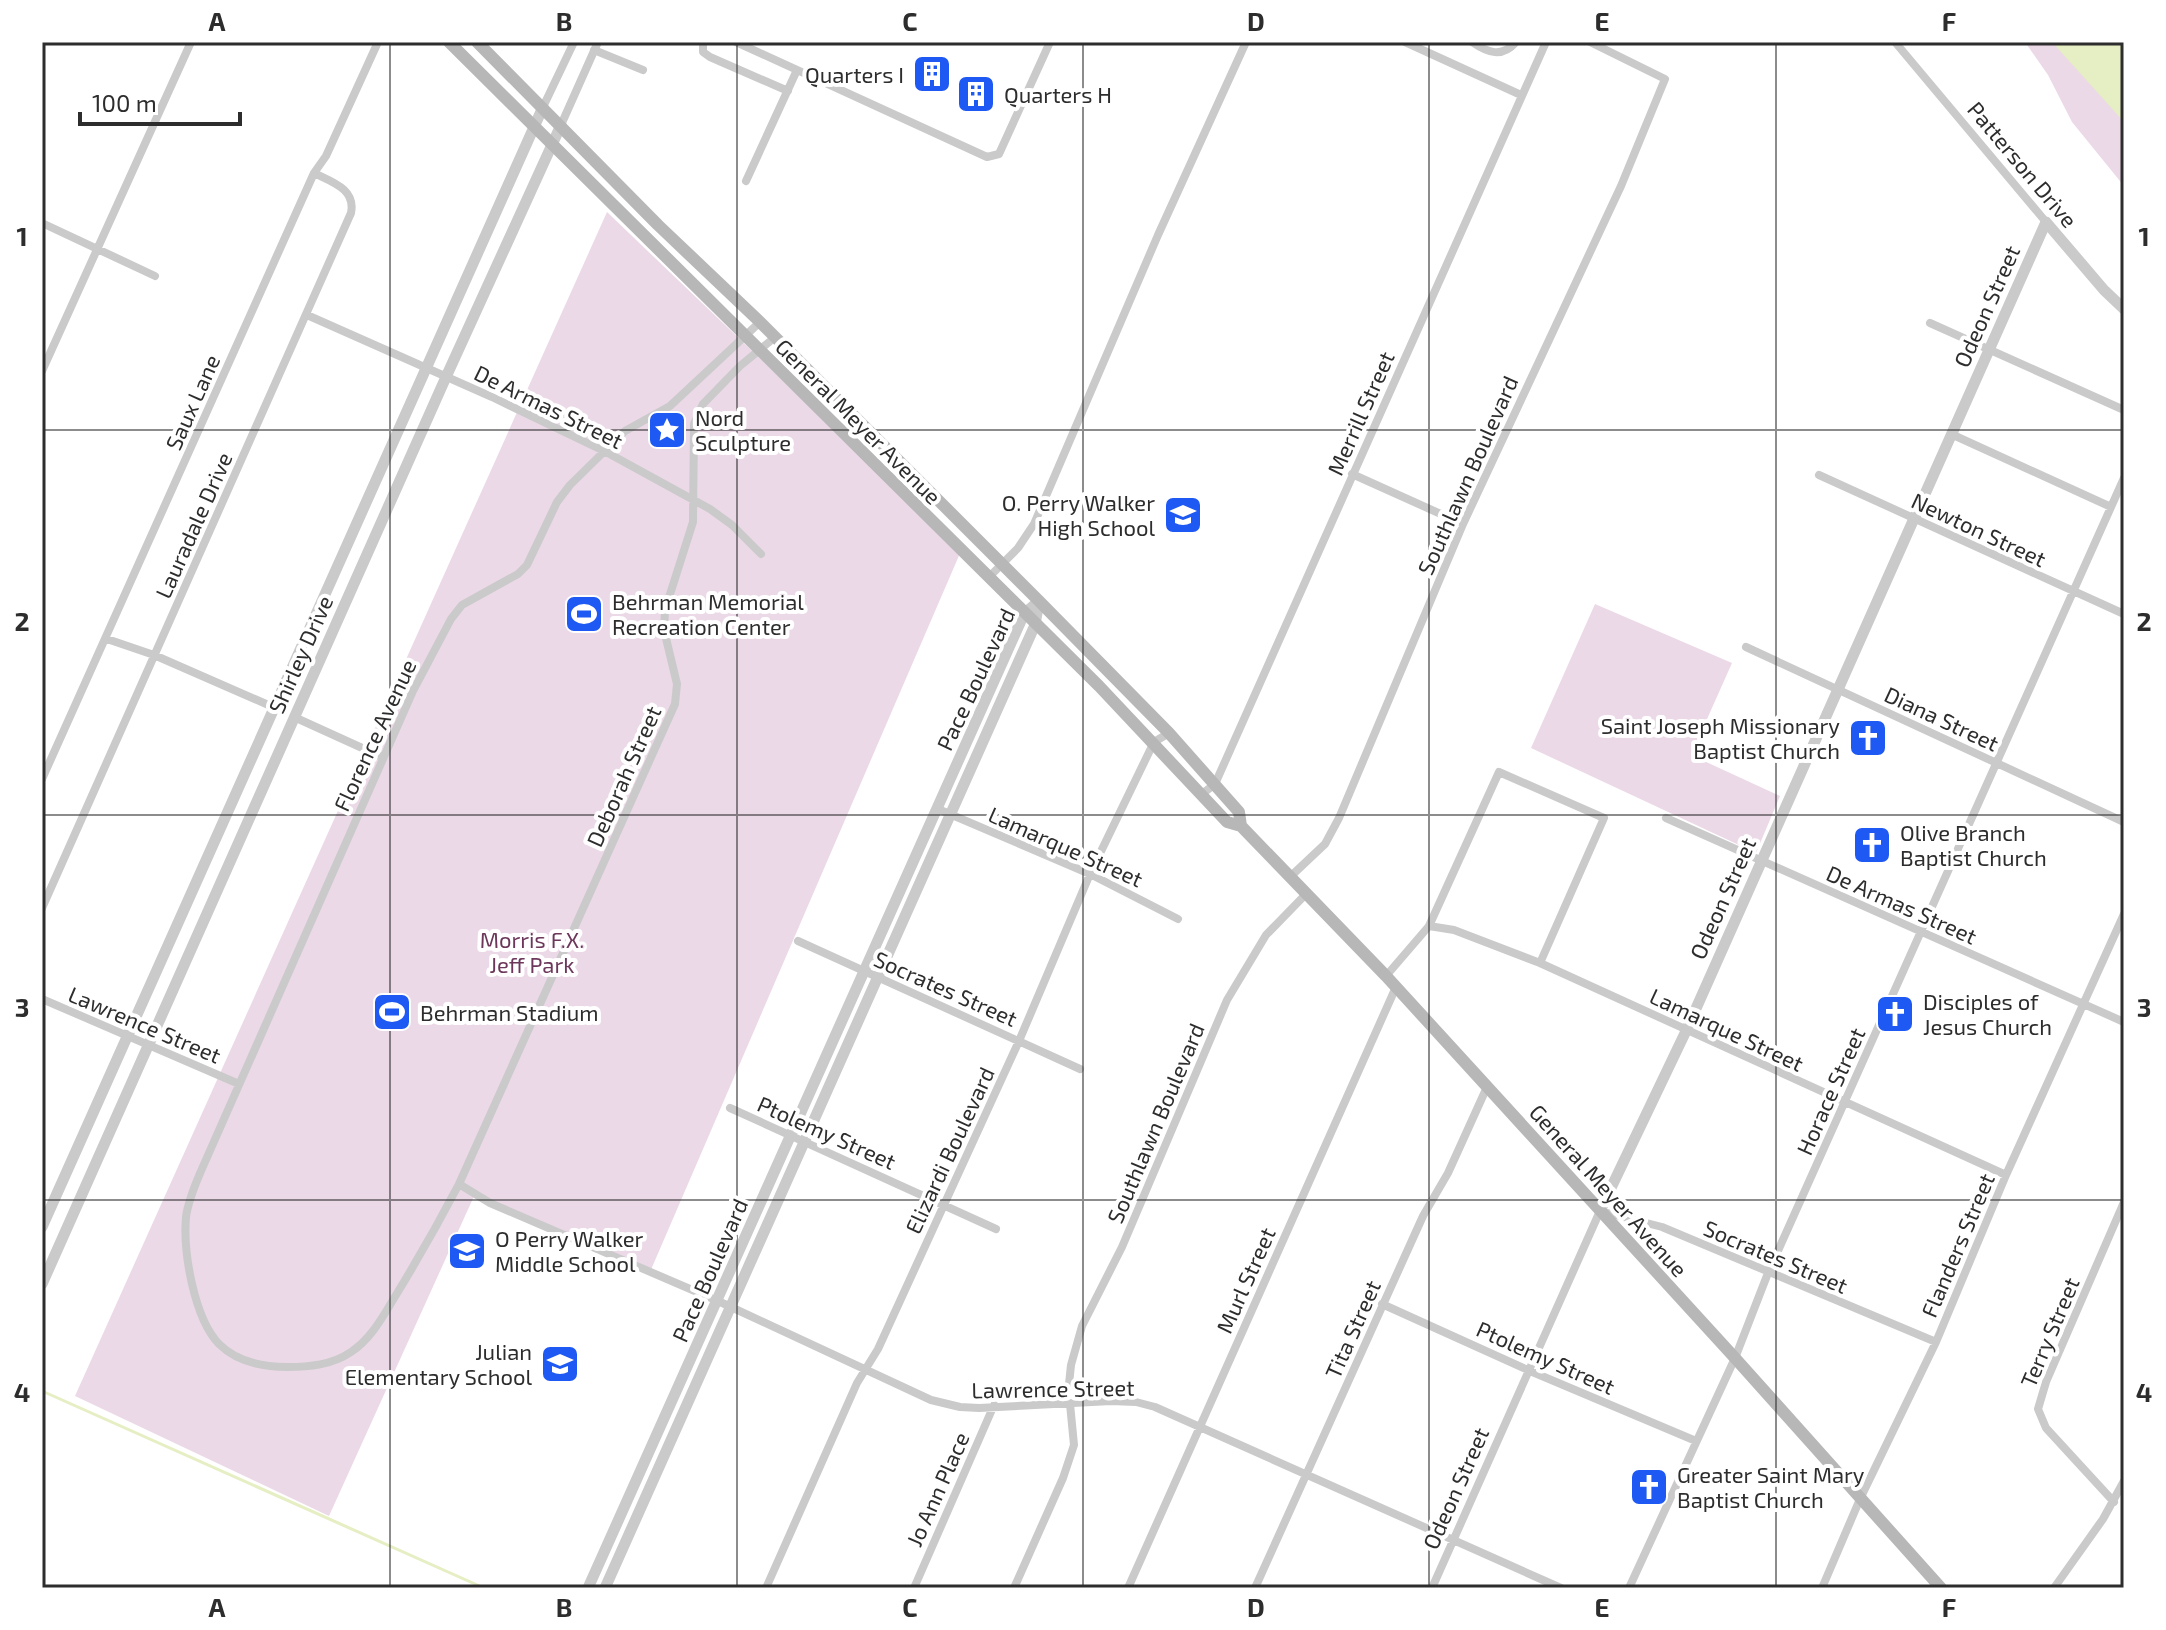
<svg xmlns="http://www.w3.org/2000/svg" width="2166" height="1630" font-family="'Exo 2',sans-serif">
<rect width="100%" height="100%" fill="#fff"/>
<!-- green -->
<path fill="#ecd9e7" d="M2025,42H2074L2124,101V186L2072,122L2048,75Z
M607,212L961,551L650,1272L475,1194L329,1516L75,1396Z
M1595,604L1732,663L1691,755L1780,796L1756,853L1531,748Z"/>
<!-- water -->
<path fill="#e6eec3" d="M2052,42H2124V122Z"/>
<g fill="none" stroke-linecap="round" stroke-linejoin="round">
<!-- stream -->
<path stroke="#e6eec3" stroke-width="3" d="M42,1391L484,1588"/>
<!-- minor -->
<path stroke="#cacaca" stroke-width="8" d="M703,42V52L710,57L788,91
M736,42L987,157L999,154L1050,42
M1405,42L1521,95
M1472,42C1488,53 1502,58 1516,42
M1895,42L2046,222
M594,50L643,70
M543,107L574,42
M561,125L598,42
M746,181L797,70
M42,223L155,276
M307,315L492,397L606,452L710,509L732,525L761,554
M760,322L670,406L625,431L570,485L557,502L527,565L518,574L462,605L451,619L413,691L201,1171C195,1185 188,1201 186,1217C183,1252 194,1318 219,1344C237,1362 263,1367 287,1367C309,1367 332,1365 351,1352C372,1338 383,1316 396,1295C418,1259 439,1222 459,1184L675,704L677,684L664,630L665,610L693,522L694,424L703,404L740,366L774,338
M1930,323L2124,410
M42,371L191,42
M1951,434L2111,507
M1352,474L1463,524
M1819,475L2124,614
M988,578L1018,548L1034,524L1158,235L1246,42
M107,639L154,655L273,707
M1746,647L2124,822
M294,717L382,757
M42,779L314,173L326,156L378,42
M1202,794L1215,784L1546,42
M938,809L1090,874L1178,919
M1666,818L2124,1022
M1290,877L1325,844L1339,818L1463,524L1621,186L1665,79L1590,42
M42,908L351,213C356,189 332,182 314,173
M1429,926L1454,930L1540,963L2006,1175
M798,941L1080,1069
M1386,976L1429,926L1499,772L1604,818L1540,963
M42,999L239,1084
M730,1108L996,1229
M459,1184L490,1203L718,1301L931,1400L960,1407L979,1408L1111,1401L1136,1402L1155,1407L1561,1588
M1382,1304L1530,1371L1696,1441
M1069,1384L1071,1365L1082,1326L1122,1247L1227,1000L1266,935L1306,894
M2114,1502L2046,1428L2038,1409L2046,1382L2124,1202
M766,1588L857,1383L878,1349L1019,1041L1090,874L1154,742L1169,733
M914,1588L994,1405
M1014,1588L1063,1478L1074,1445L1070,1404
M1128,1588L1396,987
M1255,1588L1423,1216L1448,1173L1487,1087
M1432,1588L1600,1211L1662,1227L1936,1342
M1629,1588L1735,1358L1768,1273L2124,478
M1822,1588L1860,1499L1936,1342L2006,1175L2124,914
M2054,1588L2103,1519L2124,1481"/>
<!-- tertiary -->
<path stroke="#cacaca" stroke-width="11" d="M1600,1211L1686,1031L2046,222L2104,290L2124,309
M42,1227L543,107
M42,1284L446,377L561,125
M588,1588L1024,614L1039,601
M605,1588L1035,625L1039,601"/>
<!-- secondary -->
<path stroke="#b7b7b7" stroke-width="12" d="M449,42L1099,686L1227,822L1241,826L1386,976L1735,1358L1941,1588
M477,42L658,225L760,322L1039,601L1169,733L1239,812L1241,826"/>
</g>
<!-- grid -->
<path fill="none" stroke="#2d2d2d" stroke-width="2" stroke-opacity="0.55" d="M390,42V1588M737,42V1588M1083,42V1588M1429,42V1588M1776,42V1588M42,430H2124M42,815H2124M42,1200H2124"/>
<!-- icons -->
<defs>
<symbol id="building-square" viewBox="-11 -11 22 22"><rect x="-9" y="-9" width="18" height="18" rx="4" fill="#1f59f4" stroke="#fff"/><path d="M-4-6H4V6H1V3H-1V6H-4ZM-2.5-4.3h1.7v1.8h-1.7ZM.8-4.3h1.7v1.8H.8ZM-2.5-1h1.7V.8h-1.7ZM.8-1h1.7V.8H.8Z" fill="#fff"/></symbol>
<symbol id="sight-square" viewBox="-11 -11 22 22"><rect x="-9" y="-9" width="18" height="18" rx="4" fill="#1f59f4" stroke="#fff"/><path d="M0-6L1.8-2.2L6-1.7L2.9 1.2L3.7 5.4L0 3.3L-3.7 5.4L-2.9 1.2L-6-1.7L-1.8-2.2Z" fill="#fff"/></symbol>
<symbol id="school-square" viewBox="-11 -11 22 22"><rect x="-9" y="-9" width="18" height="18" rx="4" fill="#1f59f4" stroke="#fff"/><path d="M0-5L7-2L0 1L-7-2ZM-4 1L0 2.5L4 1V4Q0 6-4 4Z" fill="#fff"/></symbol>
<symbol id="stadium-square" viewBox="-11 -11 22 22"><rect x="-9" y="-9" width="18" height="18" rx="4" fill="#1f59f4" stroke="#fff"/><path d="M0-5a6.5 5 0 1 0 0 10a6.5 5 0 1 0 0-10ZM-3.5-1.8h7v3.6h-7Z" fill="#fff"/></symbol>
<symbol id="church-square" viewBox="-11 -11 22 22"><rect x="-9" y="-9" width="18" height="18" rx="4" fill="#1f59f4" stroke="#fff"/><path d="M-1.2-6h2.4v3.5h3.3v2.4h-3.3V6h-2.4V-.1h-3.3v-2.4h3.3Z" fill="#fff"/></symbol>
</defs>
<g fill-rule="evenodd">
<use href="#building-square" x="910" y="52" width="44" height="44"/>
<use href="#building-square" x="954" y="72" width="44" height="44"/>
<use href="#sight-square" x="645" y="408" width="44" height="44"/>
<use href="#school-square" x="1161" y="493" width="44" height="44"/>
<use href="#stadium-square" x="562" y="592" width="44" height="44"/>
<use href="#church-square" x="1846" y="716" width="44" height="44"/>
<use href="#church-square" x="1850" y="823" width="44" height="44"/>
<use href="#stadium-square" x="370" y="990" width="44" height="44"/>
<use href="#church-square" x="1873" y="992" width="44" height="44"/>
<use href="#school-square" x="445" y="1229" width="44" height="44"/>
<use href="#school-square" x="538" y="1342" width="44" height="44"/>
<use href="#church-square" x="1627" y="1465" width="44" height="44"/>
</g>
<g text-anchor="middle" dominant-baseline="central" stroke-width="8" stroke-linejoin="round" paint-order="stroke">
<!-- poi labels -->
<g font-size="22" fill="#2d2d2d" stroke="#fff" text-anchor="start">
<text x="904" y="74" text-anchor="end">Quarters I</text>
<text x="1004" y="94">Quarters H</text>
<text x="695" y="417">Nord<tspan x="695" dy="25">Sculpture</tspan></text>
<text x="1155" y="502" text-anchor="end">O. Perry Walker<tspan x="1155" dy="25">High School</tspan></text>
<text x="612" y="601">Behrman Memorial<tspan x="612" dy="25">Recreation Center</tspan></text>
<text x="1840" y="725" text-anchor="end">Saint Joseph Missionary<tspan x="1840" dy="25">Baptist Church</tspan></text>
<text x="1900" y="832">Olive Branch<tspan x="1900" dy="25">Baptist Church</tspan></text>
<text x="1923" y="1001">Disciples of<tspan x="1923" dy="25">Jesus Church</tspan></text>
<text x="420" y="1012">Behrman Stadium</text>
<text x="495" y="1238">O Perry Walker<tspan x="495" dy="25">Middle School</tspan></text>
<text x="532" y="1351" text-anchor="end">Julian<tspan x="532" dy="25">Elementary School</tspan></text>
<text x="1677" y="1474">Greater Saint Mary<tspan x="1677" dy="25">Baptist Church</tspan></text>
</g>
<!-- street labels -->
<g font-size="22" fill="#2d2d2d" stroke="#fff">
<text transform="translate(2023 164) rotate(50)">Patterson Drive</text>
<text transform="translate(1986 306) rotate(-66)">Odeon Street</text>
<text transform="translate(192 402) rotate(-66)">Saux Lane</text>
<text transform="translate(549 406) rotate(26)">De Armas Street</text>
<text transform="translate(1360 413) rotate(-66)">Merrill Street</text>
<text transform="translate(859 421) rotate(45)">General Meyer Avenue</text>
<text transform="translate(1467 475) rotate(-66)">Southlawn Boulevard</text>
<text transform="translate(193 525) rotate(-66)">Lauradale Drive</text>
<text transform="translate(1979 529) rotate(25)">Newton Street</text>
<text transform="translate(300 654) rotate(-66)">Shirley Drive</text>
<text transform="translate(975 679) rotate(-65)">Pace Boulevard</text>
<text transform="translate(1942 718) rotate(25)">Diana Street</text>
<text transform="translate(374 735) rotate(-65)">Florence Avenue</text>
<text transform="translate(623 776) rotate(-66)">Deborah Street</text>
<text transform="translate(1066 846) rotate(24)">Lamarque Street</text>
<text transform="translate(1722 898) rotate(-66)">Odeon Street</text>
<text transform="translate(1902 904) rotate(24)">De Armas Street</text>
<text transform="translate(946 988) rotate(24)">Socrates Street</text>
<text transform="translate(145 1024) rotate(23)">Lawrence Street</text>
<text transform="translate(1727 1029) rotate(25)">Lamarque Street</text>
<text transform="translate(1830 1091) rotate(-66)">Horace Street</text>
<text transform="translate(1155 1123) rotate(-67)">Southlawn Boulevard</text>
<text transform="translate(827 1132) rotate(24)">Ptolemy Street</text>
<text transform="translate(949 1150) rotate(-65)">Elizardi Boulevard</text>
<text transform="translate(1609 1190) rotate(48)">General Meyer Avenue</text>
<text transform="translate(1957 1245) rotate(-67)">Flanders Street</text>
<text transform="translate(1776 1256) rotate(23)">Socrates Street</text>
<text transform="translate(709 1270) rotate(-66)">Pace Boulevard</text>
<text transform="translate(1245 1280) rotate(-66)">Murl Street</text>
<text transform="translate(1352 1329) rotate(-66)">Tita Street</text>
<text transform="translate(2049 1332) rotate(-67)">Terry Street</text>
<text transform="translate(1546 1357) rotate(24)">Ptolemy Street</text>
<text transform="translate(1053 1388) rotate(-1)">Lawrence Street</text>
<text transform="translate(1455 1488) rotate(-66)">Odeon Street</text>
<text transform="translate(937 1489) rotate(-66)">Jo Ann Place</text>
</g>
<!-- park labels -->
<g font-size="22" fill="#6c375a" stroke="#fff">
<text x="532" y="939">Morris F.X.<tspan x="532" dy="25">Jeff Park</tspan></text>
</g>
</g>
<!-- border -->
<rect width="2166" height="1630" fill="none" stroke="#ffffff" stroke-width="88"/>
<!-- scale -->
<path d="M80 112v12h160v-12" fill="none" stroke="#2d2d2d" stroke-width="4"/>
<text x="92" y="112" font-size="24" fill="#2d2d2d" stroke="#ffffff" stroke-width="6" paint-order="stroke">100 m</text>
<rect x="44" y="44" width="2078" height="1542" fill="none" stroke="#2d2d2d" stroke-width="3"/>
<g font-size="26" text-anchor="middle" font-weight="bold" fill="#2d2d2d">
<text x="217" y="31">A</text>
<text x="564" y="31">B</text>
<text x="910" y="31">C</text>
<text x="1256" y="31">D</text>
<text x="1602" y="31">E</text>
<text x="1949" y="31">F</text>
<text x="22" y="246">1</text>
<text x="2144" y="246">1</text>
<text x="22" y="631">2</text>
<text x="2144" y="631">2</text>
<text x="22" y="1017">3</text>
<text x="2144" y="1017">3</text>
<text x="22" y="1402">4</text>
<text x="2144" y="1402">4</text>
<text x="217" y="1617">A</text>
<text x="564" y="1617">B</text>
<text x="910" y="1617">C</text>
<text x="1256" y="1617">D</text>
<text x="1602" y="1617">E</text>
<text x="1949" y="1617">F</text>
</g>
</svg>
